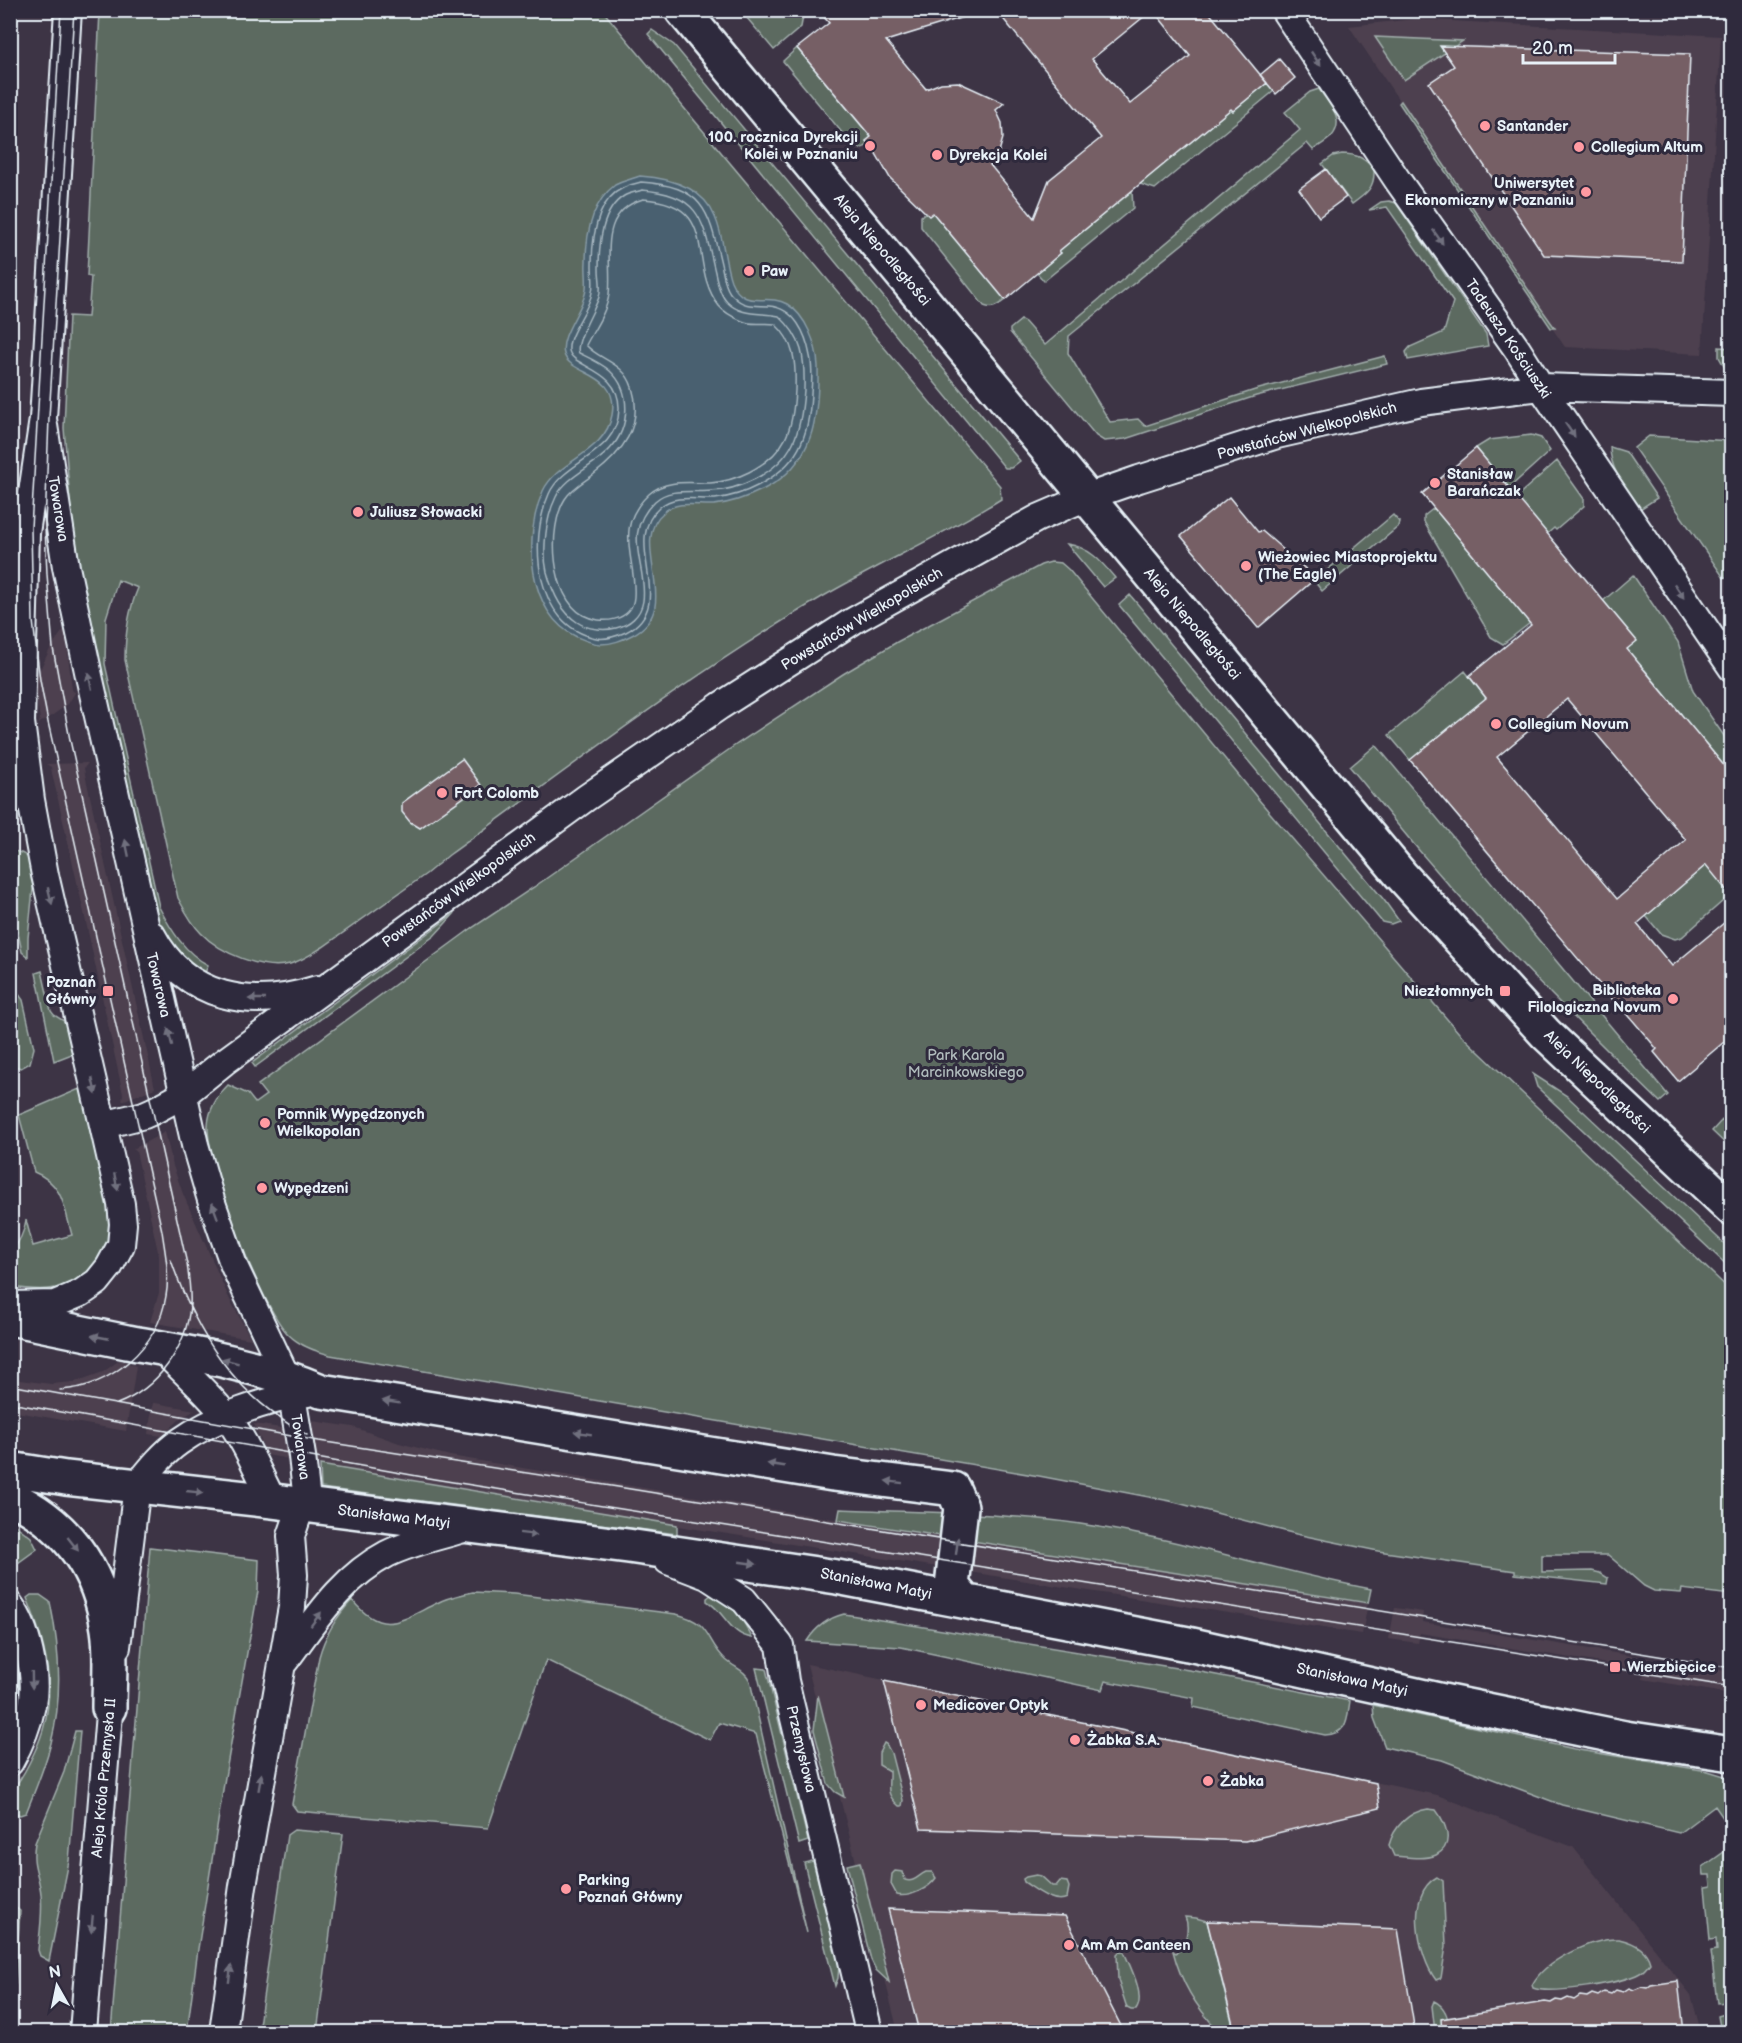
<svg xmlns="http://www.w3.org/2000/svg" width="1742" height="2043" font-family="'Balsamiq Sans',sans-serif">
<rect width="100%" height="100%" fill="#3d3445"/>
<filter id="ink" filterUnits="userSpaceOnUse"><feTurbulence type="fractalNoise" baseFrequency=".0167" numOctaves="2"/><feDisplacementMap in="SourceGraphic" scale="12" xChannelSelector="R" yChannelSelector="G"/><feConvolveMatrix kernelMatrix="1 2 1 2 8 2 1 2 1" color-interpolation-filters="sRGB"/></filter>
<g filter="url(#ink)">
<!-- built -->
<path fill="#4e414f" d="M1415,19L1721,36L1702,354L1565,347L1349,26Z
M65,628L72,690L74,692L76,691L68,704L50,717L36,725L39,723L40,719L34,682L51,647Z
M88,763L84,768L85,774L155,1088L122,1101L123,1094L83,908L52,773L51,767L46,764Z
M165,1132L173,1166L183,1194L228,1296L251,1339L150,1322L159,1293V1256L136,1151L133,1149Z
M120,1360L136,1366L126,1431L11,1411V1379L51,1384L75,1382L103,1372Z
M153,1403H155L195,1410L179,1420L162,1436L148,1434Z
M312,1421L353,1427L399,1443L450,1456L770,1509L1368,1603L1362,1634L627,1518L444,1487L316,1464Z
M254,1424L288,1429L295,1460L267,1455Z
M1395,1608L1423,1612L1422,1622L1731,1672V1694L1643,1679L1644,1670L1420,1633L1418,1643L1389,1639Z
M807,1664L1437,1795L1573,1847L1691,1995L1701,2032H898Z"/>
<!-- green -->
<path fill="#5b6a61" stroke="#a2aeac" stroke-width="1.5" d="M100,11H603L1000,486L1001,499C943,535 881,563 822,597C691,674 571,767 449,855L426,874L323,947C313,953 302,961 290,964C263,971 220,953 201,933C191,923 185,911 178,898L125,660C125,634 128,612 138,588L118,580L106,618L105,664L159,907C171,930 185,953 208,965L205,973C180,958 164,937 153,910L89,624L72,526L64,428L69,316L88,317L91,277L87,276Z
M741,11H804L801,27L774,50Z
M652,30L674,45L1020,461L1011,468H1005L648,34Z
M1375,37L1463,41L1404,80Z
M797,48L871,137L866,141L869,144C863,149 860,149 853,146L783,61Z
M1267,83L1274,91L1155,189L1140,184L1231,109L1233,111Z
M1319,89C1328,103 1346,119 1332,136C1328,141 1318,146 1313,150L1307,143L1069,336L1068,353L1110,422L1138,419L1145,426L1255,390L1385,356L1387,364L1256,396L1125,439L1104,441L1096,436L1010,332V329L1021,320L1025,322L1045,345L1300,130L1285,112L1310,92Z
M1401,101L1540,307L1555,328H1551L1399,103Z
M1342,154C1356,154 1366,158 1374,170C1375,188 1366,194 1352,204L1322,164L1333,156Z
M1132,191L1133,208L1044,281L1037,273L1061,253L1059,251Z
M1389,201L1396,203L1486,334L1488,346L1408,360L1406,352L1410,347L1444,332L1453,302L1387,207L1369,210L1381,202Z
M926,212L933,213L1005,300C998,305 993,310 984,306L921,227V216Z
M1719,347L1731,348V373H1728L1719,357Z
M1531,435L1541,438L1550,451L1509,488L1476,448L1489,440Z
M1649,436L1731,441V498L1727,576L1724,578L1634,448Z
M1610,447L1626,452L1657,498L1640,509C1627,490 1610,471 1610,447Z
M1557,461L1584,499V506L1556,530L1554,528L1547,534L1516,497Z
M1434,508L1530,623L1503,644L1491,637L1424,522V516Z
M1393,515L1400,523L1399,526L1322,591L1314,581Z
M1067,544C1089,547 1101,561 1115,578L1103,587Z
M1051,562L1061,563L1069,570L1259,800L1459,1033L1731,1291V1595L1682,1589L1681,1593L1654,1591L1644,1586L1608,1555H1542V1572L1592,1571L1600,1573L1608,1578L1607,1584L1515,1574V1571L1378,1551L1296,1534L1170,1501L1039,1476L330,1355C315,1351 300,1346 289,1335C262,1310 206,1162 208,1125C209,1110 217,1096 228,1085L248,1094L255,1103L266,1095L258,1085L472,928L534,887L737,744L843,674L897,642L1041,565Z
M1633,575L1678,642L1693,691L1731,746V774L1698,734L1667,760L1650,740L1681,714L1645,670L1596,675L1636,641L1603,601Z
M1130,595L1384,900L1399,921L1391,924L1382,922L1119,605Z
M1465,671L1486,698L1410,760L1389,735Z
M1376,745L1668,1095L1660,1102C1580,1024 1501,946 1429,862C1402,831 1376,798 1350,767Z
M10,851C23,851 30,857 35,869L28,938V957L22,952L11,900Z
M1720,853L1731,866V894L1682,937L1675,939L1661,934L1646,916Z
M455,913L434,936L255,1067L252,1063Z
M42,971L51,1011L54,1015L67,1023L77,1052L54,1061L36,973Z
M11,990L18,993L23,1000L34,1048L30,1063L21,1068L11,1065Z
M1533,1074L1567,1096L1731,1250V1269L1537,1087Z
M84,1087C90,1114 96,1141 102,1168C105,1181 109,1195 111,1209C115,1246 94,1279 56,1288C42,1291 25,1289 11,1287V1252C20,1242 24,1233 26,1220L33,1246L72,1235C64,1208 64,1184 34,1172L19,1115Z
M1722,1120L1731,1128V1149L1712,1131Z
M320,1465L677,1525V1534L321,1488Z
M840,1509C926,1513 1014,1512 1099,1527C1191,1542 1280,1572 1371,1589L1368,1603L838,1520Z
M11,1522L31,1537L37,1549L11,1568Z
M150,1547L259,1560L258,1591L225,1777L198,1949L187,2032H111Z
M473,1592L514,1594L676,1614C713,1623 704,1639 726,1660C735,1668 745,1670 750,1681L807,1933L756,1734L719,1723L710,1740L546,1660L488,1828L297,1811L292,1804L319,1657C325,1635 336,1617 352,1600C383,1638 401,1620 437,1603C448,1597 461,1595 473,1592Z
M31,1595H40L50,1602C60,1649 63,1696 51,1743C45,1767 35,1790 26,1813L20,1815L11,1811C10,1806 9,1798 10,1793C11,1791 15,1787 16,1785C23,1776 29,1764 34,1753C60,1700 48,1649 27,1598Z
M711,1595C732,1602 743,1619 752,1638C730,1635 725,1612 707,1601V1598Z
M844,1614L1201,1672L1350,1701C1347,1719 1348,1734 1325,1735L1193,1707L1194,1698L1105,1681L1102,1690L901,1647L807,1641C816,1627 828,1618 844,1614Z
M11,1633C22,1667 21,1698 11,1732Z
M756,1668L766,1669L808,1841L799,1844Z
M818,1695L844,1797L835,1792L828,1784L814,1730Z
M1373,1705L1579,1750L1708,1771L1731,1778V1829L1715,1806L1679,1833L1562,1805L1442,1760L1385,1747L1374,1718Z
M75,1731H80L69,1861L49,1961L40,1956L38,1950C40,1932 43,1912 41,1894C39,1873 31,1866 35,1843L64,1772Z
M884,1743L886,1744L891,1753L903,1800L902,1806H899C884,1793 890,1787 889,1771L879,1765V1753Z
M1428,1809L1436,1810C1445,1822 1456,1845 1436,1855C1425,1860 1406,1857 1394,1856L1389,1845C1394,1827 1408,1812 1428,1809Z
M294,1830L343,1834L317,2032H258L287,1835Z
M1731,1847V2005L1727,2002L1717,2003L1711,1951L1717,1950L1716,1939L1710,1940L1705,1887L1711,1886L1710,1875H1704L1703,1867Z
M813,1861L839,1965L838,1978L835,1986L804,1863Z
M860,1862L889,1982L876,1970L871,1960L847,1865Z
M895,1871L903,1872L905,1880C915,1883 918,1875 926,1872H932L936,1878C929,1888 910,1898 897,1895L891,1884L892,1874Z
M1036,1875L1041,1876L1052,1886H1056L1060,1881L1067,1882L1069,1887L1067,1898C1054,1905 1035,1889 1024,1882L1023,1879L1026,1877Z
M1437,1877L1443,1881L1446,1946L1441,1978L1436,1980C1418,1956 1405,1894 1437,1877Z
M15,1907L20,1911L15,1984L11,1989V1913Z
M1185,1917L1196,1918L1207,1921L1233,2026L1218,2030C1195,2006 1181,1982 1173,1951L1176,1953C1186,1948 1190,1927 1185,1917Z
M1619,1939C1632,1942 1647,1949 1650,1963C1647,1967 1644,1971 1640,1973C1623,1983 1550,1995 1533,1988L1532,1985C1544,1961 1592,1938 1619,1939Z
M1120,1951L1124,1952C1130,1966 1146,1996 1136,2010H1131L1127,2008L1118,1980L1117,1954Z
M1434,2001C1447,2007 1449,2020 1449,2032H1435L1432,2006Z
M1731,2012V2032H1721L1718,2016Z"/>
<!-- water -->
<path fill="#48616f" stroke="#889ba6" stroke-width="1.5" d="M640,176C670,178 703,187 715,217C724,237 724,261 731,281C744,312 766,292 787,304C806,315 817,345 818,366C819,417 814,464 764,489C748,497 732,503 714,505C698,506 678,500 664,512C626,543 686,608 632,635C622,640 613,644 601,644C593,644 584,640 577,637C527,614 523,536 543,491C558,459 605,454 612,415C620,371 570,376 564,354C559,337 581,312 585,294C588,284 585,272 586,262C586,234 591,203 615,185C622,181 632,179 640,176Z"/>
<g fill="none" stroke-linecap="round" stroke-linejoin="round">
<!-- shore -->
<path stroke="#a8b7c1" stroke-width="1.5" d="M641,182C706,186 709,213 722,268C724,278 726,291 734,297C745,308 756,305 769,306C795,308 806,334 810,356C813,368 812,381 811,394C809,438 798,465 757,486C744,493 730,497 715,499C697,500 675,494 660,507C619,542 680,604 626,632C617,636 606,640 596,638C535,626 528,541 549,494C564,460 618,455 619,409C620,368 571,368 569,350C567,334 590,310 592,292C594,284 592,275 592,266C592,240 595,201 623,188C628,185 635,184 641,182Z
M642,190C702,194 703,222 715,272C717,282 720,295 727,302C742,317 761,312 779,316C803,338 805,358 804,390C801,432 794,459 755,479C741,486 727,491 711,491C693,493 670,487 655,501C620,535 648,565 643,601C638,631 598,636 577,622C560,611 552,591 547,572C542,550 546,517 556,497C566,476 595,466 610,449C630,428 632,391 610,371C601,363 589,358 579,353C574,343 595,310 599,297C602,288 599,278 599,269C599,245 601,210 624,196C629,193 637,192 642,190Z
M643,199C722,204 686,264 719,306C724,312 735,318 742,321C752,326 764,322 775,324C795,342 796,364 795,390C793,430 786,453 749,472C737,478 724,482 710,483C689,483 666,479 649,494C612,528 637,559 634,597C632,622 601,625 583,615C551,597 547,528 565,499C571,489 583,482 593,475C622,453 644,426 632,387C624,362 599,360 586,345C594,329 607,312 609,294C613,259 596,213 643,199Z"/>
</g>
<!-- building -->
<path fill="#765e65" stroke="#e8f1f8" stroke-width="1.5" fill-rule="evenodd" d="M818,10H966L967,16L886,41L926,89L941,83L958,82L1004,103L996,110L1002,123L1003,138L999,152L990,165L1034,218L1049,180L1101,138L996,10H1152L1092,59L1130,104L1190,56L1153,10H1207L1267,83L1233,111L1231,109L1059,251L1061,253L1005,300L933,213L929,216L890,178L875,152L866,141L871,137L797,48L829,23Z
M1440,46L1690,54L1682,261L1544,255L1429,83L1454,66Z
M1279,59L1295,78L1276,94L1260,75Z
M1326,169L1346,197L1319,217L1299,189Z
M1476,448L1637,641L1627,649L1731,774V896L1706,865L1637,924L1672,966L1731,917V1036L1678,1081L1654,1052L1657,1049L1624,1010L1623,1012L1410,760L1486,698L1469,676L1531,625L1422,494ZM1567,699L1686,840L1617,899L1497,757Z
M1229,497L1258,532L1262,531L1316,578L1258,628L1181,536Z
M462,759L481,785L420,828L410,822L402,812V803Z
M884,1681L1376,1783L1380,1808L1245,1841L921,1829Z
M888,1909L1065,1916L1124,2032H919Z
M1207,1921L1398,1929L1415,2032H1235Z
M1678,1981L1684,2032H1442L1441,2019L1545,2002L1551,2003L1556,2000L1562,2001L1568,1998L1574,2000L1580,1996L1587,1997L1592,1994L1598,1996L1604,1992L1611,1994L1616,1990L1623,1992L1629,1988L1634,1990L1641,1987L1647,1988L1651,1985Z"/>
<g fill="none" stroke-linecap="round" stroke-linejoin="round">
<defs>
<path id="street" d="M1284,10L1398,181L1517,349L1541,387L1732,668
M43,419L66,567L89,676L195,1145L211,1200L234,1266L286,1376L292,1396L302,1456L306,1492L291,1536L294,1575L292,1607L243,1886L223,2032
M152,935C186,1000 252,1010 317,989
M103,1125L144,1115L153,1111L183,1095L224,1062L586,798L720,706L853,621L1038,518L1087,497L1139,479L1277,435L1421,402L1541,387L1732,393
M10,1305L55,1304L81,1293L97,1282L109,1267L121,1245L123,1224L121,1204L103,1125L45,875L31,800L21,722L26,533L43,419L68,10
M158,1346C181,1369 206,1391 226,1416C246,1441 258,1473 273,1501
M668,1561L707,1576L744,1600L780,1645L785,1681L869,2032
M10,1605C27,1628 38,1676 32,1705C28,1725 20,1744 10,1762
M117,1647L137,1486C149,1471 162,1454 179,1442C214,1417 266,1400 308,1393
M285,1661C315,1621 341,1578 387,1554C411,1542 441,1536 467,1528
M83,2032L111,1689"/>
<path id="secondary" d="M682,10L1401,875L1546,1034L1732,1209
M10,1318C49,1326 88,1334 127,1342C194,1354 258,1364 321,1391L833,1474L953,1489L961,1507L952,1586L965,1601
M10,1469L66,1478L273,1501L628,1546L837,1577L1188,1644L1448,1702L1625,1738L1732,1754
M10,1497C66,1523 99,1568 108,1629C112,1654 109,1682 109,1708"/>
</defs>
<!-- street casing -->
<use href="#street" stroke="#e8f1f8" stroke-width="30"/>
<!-- secondary casing -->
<use href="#secondary" stroke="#e8f1f8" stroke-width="38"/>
<!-- street -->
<use href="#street" stroke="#2f2a3d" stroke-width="26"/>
<!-- secondary -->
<use href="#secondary" stroke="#2f2a3d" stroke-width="33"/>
<!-- tram -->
<path stroke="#e8f1f8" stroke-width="1.5" d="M74,10L49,418L45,527L47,574L53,648L70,740L187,1264C189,1278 191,1292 190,1305C187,1348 157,1389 117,1404
M171,1260C196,1334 236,1397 307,1435
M10,1385L319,1441L618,1487L1732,1668
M60,1390C112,1387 158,1347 166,1296C170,1274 165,1252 162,1231L48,722L40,680L33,621L31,528L61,10
M10,1403L434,1479L1732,1687"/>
</g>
<!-- one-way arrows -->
<defs><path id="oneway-solid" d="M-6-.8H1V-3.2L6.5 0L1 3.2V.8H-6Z" transform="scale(1.5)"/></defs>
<g fill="#70707e">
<use href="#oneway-solid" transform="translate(1316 59) rotate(56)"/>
<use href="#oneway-solid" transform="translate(1438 237) rotate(55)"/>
<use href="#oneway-solid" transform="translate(1570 430) rotate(55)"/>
<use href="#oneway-solid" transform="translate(1679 591) rotate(56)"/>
<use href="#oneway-solid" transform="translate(90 681) rotate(-103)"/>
<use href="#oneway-solid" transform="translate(127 848) rotate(-102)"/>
<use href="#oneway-solid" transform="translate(50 896) rotate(76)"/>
<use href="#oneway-solid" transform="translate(257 999) rotate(-180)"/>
<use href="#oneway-solid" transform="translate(170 1037) rotate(-104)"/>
<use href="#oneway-solid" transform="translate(94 1086) rotate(77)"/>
<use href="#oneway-solid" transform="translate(116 1182) rotate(78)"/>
<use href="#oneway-solid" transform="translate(215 1211) rotate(-110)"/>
<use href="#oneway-solid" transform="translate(100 1337) rotate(-169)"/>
<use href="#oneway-solid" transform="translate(230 1361) rotate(-165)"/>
<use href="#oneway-solid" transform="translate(391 1402) rotate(-171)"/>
<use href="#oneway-solid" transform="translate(583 1433) rotate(-171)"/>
<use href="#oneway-solid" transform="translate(776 1465) rotate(-171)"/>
<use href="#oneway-solid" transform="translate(894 1482) rotate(-173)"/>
<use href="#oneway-solid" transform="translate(195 1492) rotate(6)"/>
<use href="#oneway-solid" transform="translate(528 1534) rotate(7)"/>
<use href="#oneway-solid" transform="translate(73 1544) rotate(52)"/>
<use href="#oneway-solid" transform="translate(957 1546) rotate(-83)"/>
<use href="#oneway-solid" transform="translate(748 1563) rotate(8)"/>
<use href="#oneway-solid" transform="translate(316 1619) rotate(-53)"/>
<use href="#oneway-solid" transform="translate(32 1680) rotate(89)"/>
<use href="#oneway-solid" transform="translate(260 1782) rotate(-80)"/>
<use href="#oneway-solid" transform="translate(92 1924) rotate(95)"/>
<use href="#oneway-solid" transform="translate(230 1974) rotate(-82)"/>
</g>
</g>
<!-- markers -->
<g fill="#ff9aa2" stroke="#2f2a3d" stroke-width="2">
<circle cx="1485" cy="126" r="6"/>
<circle cx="870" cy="146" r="6"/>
<circle cx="1579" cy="147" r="6"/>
<circle cx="937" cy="155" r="6"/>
<circle cx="1586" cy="192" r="6"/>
<circle cx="749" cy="271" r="6"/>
<circle cx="1435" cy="483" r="6"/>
<circle cx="358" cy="512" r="6"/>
<circle cx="1246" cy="566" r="6"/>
<circle cx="1496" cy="724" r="6"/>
<circle cx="442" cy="793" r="6"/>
<rect x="102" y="985" width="12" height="12" rx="3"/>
<rect x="1499" y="985" width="12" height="12" rx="3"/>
<circle cx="1673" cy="999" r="6"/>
<circle cx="265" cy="1123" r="6"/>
<circle cx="262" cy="1188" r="6"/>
<rect x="1609" y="1661" width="12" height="12" rx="3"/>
<circle cx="921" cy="1705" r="6"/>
<circle cx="1075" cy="1740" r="6"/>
<circle cx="1208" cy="1781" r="6"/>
<circle cx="566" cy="1889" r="6"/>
<circle cx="1069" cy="1945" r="6"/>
</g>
<g text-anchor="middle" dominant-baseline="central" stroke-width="6" stroke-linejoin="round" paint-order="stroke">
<!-- poi labels -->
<g font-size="15" font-weight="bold" fill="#e8f1f8" stroke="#2f2a3d" text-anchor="start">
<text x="1497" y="126">Santander</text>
<text x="858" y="137" text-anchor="end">100. rocznica Dyrekcji<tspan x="858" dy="17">Kolei w Poznaniu</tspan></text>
<text x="1591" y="147">Collegium Altum</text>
<text x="949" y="155">Dyrekcja Kolei</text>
<text x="1574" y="183" text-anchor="end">Uniwersytet<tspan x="1574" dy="17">Ekonomiczny w Poznaniu</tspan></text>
<text x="761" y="271">Paw</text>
<text x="1447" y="474">Stanisław<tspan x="1447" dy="17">Barańczak</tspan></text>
<text x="370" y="512">Juliusz Słowacki</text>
<text x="1258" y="557">Wieżowiec Miastoprojektu<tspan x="1258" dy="17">(The Eagle)</tspan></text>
<text x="1508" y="724">Collegium Novum</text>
<text x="454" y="793">Fort Colomb</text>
<text x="96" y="982" text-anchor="end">Poznań<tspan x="96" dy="17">Główny</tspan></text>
<text x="1661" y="990" text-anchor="end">Biblioteka<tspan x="1661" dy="17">Filologiczna Novum</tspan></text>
<text x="1493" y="991" text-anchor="end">Niezłomnych</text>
<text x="277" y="1114">Pomnik Wypędzonych<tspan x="277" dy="17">Wielkopolan</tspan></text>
<text x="274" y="1188">Wypędzeni</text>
<text x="1627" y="1667">Wierzbięcice</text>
<text x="933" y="1705">Medicover Optyk</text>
<text x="1087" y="1740">Żabka S.A.</text>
<text x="1220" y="1781">Żabka</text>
<text x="578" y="1880">Parking<tspan x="578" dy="17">Poznań Główny</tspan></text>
<text x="1081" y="1945">Am Am Canteen</text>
</g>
<!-- street labels -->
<g font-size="15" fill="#e8f1f8" stroke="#2f2a3d">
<text transform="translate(882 250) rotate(50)">Aleja Niepodległości</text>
<text transform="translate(1508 339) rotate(56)">Tadeusza Kościuszki</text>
<text transform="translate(1307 431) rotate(-15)">Powstańców Wielkopolskich</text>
<text transform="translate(58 509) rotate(81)">Towarowa</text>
<text transform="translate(862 619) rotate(-31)">Powstańców Wielkopolskich</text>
<text transform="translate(1192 624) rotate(50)">Aleja Niepodległości</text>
<text transform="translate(459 890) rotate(-36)">Powstańców Wielkopolskich</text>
<text transform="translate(158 985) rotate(77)">Towarowa</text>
<text transform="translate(1597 1082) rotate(44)">Aleja Niepodległości</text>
<text transform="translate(300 1447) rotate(82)">Towarowa</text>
<text transform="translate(394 1517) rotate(7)">Stanisława Matyi</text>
<text transform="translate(876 1584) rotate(11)">Stanisława Matyi</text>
<text transform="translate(1352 1680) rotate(12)">Stanisława Matyi</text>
<text transform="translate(801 1749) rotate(77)">Przemysłowa</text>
<text transform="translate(104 1778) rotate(-85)">Aleja Króla Przemysła II</text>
</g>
<!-- park labels -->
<g font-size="15" fill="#b0bbbc" stroke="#2f2a3d">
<text x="966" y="1055">Park Karola<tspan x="966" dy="17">Marcinkowskiego</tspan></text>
</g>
</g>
<!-- margin -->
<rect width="1742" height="2043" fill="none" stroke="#2f2a3d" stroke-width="36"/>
<rect x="18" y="18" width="1706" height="2007" fill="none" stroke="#e8f1f8" stroke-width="2" filter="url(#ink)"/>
<!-- north arrow -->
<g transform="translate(57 1986) rotate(351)" stroke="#2f2a3d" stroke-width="4.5" paint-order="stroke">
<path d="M0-4.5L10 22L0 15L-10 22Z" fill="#e8f1f8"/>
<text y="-9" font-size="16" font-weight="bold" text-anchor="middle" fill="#e8f1f8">N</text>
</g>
<!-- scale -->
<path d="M1523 54v9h92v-9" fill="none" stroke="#e8f1f8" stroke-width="3"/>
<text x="1532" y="54" font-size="18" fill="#e8f1f8" stroke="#2f2a3d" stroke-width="4.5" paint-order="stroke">20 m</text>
</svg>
